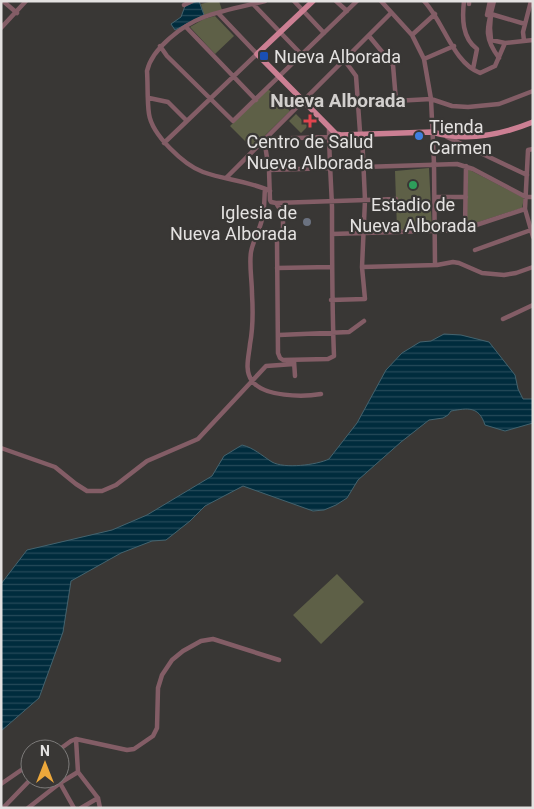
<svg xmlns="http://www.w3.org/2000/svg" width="534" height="809" font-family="Roboto,sans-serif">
<defs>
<pattern id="water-rules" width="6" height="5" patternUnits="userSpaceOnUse" patternTransform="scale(1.25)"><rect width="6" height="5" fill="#002c3d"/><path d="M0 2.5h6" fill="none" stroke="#254a59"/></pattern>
</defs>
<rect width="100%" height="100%" fill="#393735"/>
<!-- green -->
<path fill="#5e6047" d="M213,1H219L222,10L204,15L201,4Z
M215,16L234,36L215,54L190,27L204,19Z
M268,89L290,111L252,148L230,126Z
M296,114L308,126L301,133L289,121Z
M429,168L432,229L397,230L395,171Z
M468,169L524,198L522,208L466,226Z
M337,574L364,602L321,644L293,615Z"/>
<!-- water -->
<path fill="url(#water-rules)" stroke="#44636e" d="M198,1H199L204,15L175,30L171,24L181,17L185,6Z
M444,334L461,335L489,342L515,375L518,389L523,399H533V423L505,431L485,425C479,406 468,408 451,411L448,415L443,418L429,420L401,442L358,480L347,498L336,505L324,510L313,511L243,486L205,506L190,521L166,540L152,541L121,553L71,581L63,632L39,698L1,731V584L27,550L112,530L147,515L212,476L224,456L242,445C254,448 261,455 272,462C284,469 317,465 329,459L357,423L386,370L402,353L420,342L431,341Z"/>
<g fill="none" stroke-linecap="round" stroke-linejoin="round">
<!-- minor -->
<path stroke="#835d66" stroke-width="4.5" d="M3,1L17,13
M265,1C245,6 223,10 204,17C183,25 152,48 147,71C148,85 147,100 149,114C152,135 184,165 203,172C225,180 249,181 270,191
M294,1L324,33
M336,1L347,11
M381,1L412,35L424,59L431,99L434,164L435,264
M424,1C444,22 453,63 480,73L495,66L505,43L533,40
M464,1C462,18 462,38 477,49L473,69
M494,1C488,26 482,35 499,58
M253,4L302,55
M469,4V1
M184,5L192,1
M487,15L490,1
M186,27L256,100
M1,28L26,1
M412,35L435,14
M369,36L393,65L396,101
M524,41L523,32L531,1
M505,43L491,40L490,28L491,14L525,24
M160,46L167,56L233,121L357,1
M424,59L454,46
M149,98L168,102L187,121
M358,103L431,99L452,106L468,107L499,104L533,91
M329,127C329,154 331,181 332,207C332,257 332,307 334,356L328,359L283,360L280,358L278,353L277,240L283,228V214L276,203L271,202L270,200L269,170L264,139L329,137L336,134
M447,137L527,175
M164,143L257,54L218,13
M533,149L528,150L525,209L533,237
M269,170L457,164L473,169L526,197H533
M226,178L391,13
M265,189C264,199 265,209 262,219C260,230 253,240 251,252C249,265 252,280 252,294C253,310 253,328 250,344C249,356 244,370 252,381C264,397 303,397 321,394
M435,197H466
M276,203L396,199
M465,229L466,166
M332,234L461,230L525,209
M475,250L531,230
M362,267L437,265L453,262L459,263L482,273L504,275L516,273L533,267
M277,268L331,267
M331,300L365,299L362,267L365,200L362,134L360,132L356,76L345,61
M503,319L533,305
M279,335L349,332L364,321
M294,361L295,376
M1,448L55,467L76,484L87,491H102L116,485L147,461L198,439L266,366L294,364
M76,739L78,772L98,798L100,808
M60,749L71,741L76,739L127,750L134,749L153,736L157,728L158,688L162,675L172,660L183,651L201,641L213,639L279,660
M60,783L74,808
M1,784L30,764
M3,808L31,779
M28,808L60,783L78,772
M81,808L98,798"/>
<!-- major -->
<path stroke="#cc7f93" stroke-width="5.5" d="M313,1L257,54L336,134L341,135L432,132C466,142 501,135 533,122"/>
</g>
<!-- markers -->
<rect fill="#1a4fb4" stroke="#393735" stroke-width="2" x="259" y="51" width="10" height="10" rx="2.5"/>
<path fill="#e0444e" stroke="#393735" stroke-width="2" d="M307.5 113.5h5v5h5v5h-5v5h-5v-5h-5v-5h5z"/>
<circle fill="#3f7fe0" stroke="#393735" stroke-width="2" cx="419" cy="136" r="5"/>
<circle fill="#2e9e5b" stroke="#393735" stroke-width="2" cx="413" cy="185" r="5"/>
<circle fill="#6b7280" stroke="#393735" stroke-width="2" cx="307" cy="222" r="5"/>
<g text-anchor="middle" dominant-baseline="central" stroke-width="4.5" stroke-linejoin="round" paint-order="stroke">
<!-- poi labels -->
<g font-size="18" fill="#e4e2e1" stroke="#393735" text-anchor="start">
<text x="274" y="56">Nueva Alborada</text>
<text x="429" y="126">Tienda<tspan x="429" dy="21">Carmen</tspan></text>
<text x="310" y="141" text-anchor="middle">Centro de Salud<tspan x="310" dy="21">Nueva Alborada</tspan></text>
<text x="413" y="204" text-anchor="middle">Estadio de<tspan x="413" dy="21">Nueva Alborada</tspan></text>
<text x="297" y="212" text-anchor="end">Iglesia de<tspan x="297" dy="21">Nueva Alborada</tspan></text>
</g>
<!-- neighbourhood labels -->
<g font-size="19" font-weight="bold" fill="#d2cfcd" stroke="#393735">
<text x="338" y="100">Nueva Alborada</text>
</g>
</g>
<!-- border -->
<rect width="534" height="809" fill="none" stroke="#e4e2e1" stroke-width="5"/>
<!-- north arrow -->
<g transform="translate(45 764)"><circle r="24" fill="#393735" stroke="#7d7b7a"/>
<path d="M0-4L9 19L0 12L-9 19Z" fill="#eda83b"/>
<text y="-8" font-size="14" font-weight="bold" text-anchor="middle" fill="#e4e2e1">N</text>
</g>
</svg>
